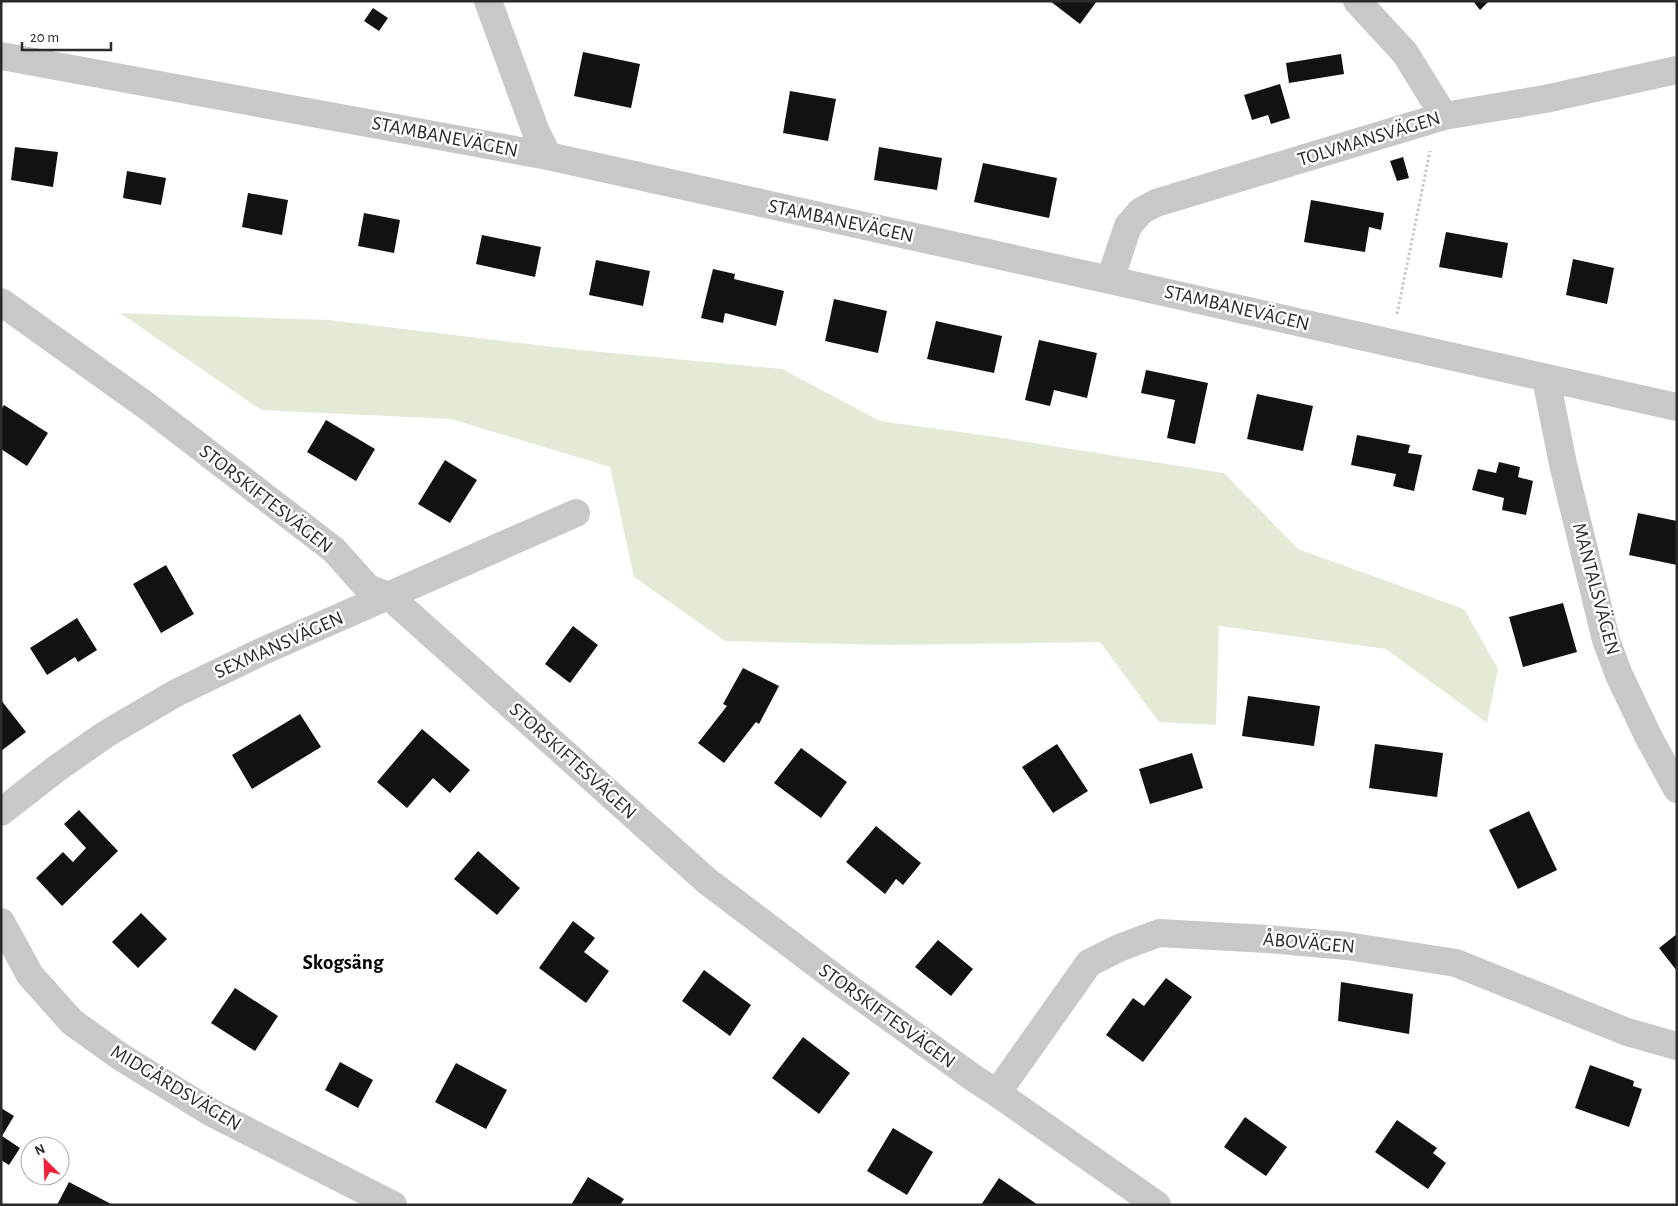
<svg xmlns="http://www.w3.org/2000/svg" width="1678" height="1206" font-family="'Alegreya Sans',sans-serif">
<rect width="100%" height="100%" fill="#fff"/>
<!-- green -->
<path fill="#e3ebd7" d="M120,313L329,320L580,350L782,369L880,421L996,437L1224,473L1298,549L1464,609L1498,669L1487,723L1386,649L1219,626L1216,725L1159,722L1100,642L888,645L725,641L634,577L610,467L451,419L261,410Z"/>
<!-- building -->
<path fill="#121212" d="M1050,1H1097L1080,24Z
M1473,1H1489L1480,10Z
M373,8L388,18L379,31L364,21Z
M583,52L640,64L631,108L574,96Z
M1341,54L1344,74L1289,83L1286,63Z
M1280,84L1290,118L1271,124L1268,115L1252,120L1244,95Z
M790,91L836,99L828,141L783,133Z
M15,147L58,152L53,187L11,180Z
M879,147L942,158L937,190L874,180Z
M1403,157L1409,178L1397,181L1390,161Z
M983,163L1057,178L1049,218L974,202Z
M127,171L166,178L161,205L123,198Z
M248,193L288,200L282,235L242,227Z
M1311,200L1384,213L1381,230L1369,227L1365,252L1304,242Z
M364,213L400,220L394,253L358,246Z
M1446,232L1508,243L1502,278L1439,267Z
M482,235L541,247L535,277L476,264Z
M1573,259L1614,268L1607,304L1566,295Z
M596,260L650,271L643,306L589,295Z
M713,269L735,274L734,279L784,291L776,326L725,313L723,323L701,318Z
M834,299L887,311L878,353L825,341Z
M936,321L1002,336L994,373L927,359Z
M1039,340L1097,353L1087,398L1054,390L1050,406L1025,400Z
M1146,370L1208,383L1195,444L1167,438L1175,400L1141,393Z
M1257,394L1313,406L1303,451L1247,439Z
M4,405L48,433L27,466L1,449V410Z
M326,420L375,449L356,481L307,452Z
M1357,435L1410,445L1408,453L1422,455L1414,491L1393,486L1396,474L1351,465Z
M445,460L477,480L450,523L418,504Z
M1499,462L1520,467L1518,477L1533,481L1526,515L1502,510L1504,498L1472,490L1478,469L1496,473Z
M1638,513L1677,521V565L1629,555Z
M166,565L194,614L161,633L133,584Z
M1563,603L1577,652L1523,667L1509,617Z
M77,618L97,650L78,662L75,657L47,675L30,648Z
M573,626L598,645L570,683L545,664Z
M743,668L779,686L759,724L756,722L724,763L698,743L727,706L723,704Z
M1248,696L1320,706L1314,746L1242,736Z
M1,700L26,732L1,751Z
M300,714L321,747L252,789L232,755Z
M422,729L470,770L450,793L433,778L407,808L377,782Z
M1057,744L1088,791L1053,813L1022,767Z
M1375,744L1443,753L1437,797L1369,788Z
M801,748L847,782L821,818L774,783Z
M1192,753L1203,788L1150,804L1139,769Z
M79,810L118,851L62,906L36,878L63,852L73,862L86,848L64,824Z
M1529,811L1557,870L1518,889L1489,830Z
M876,826L921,863L903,885L896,879L885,894L846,862Z
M478,851L520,888L497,915L454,879Z
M141,913L167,939L138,968L112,942Z
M573,921L595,938L584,952L609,971L586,1003L539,968Z
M1677,934V971L1659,948Z
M938,940L973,969L951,996L915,967Z
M704,970L751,1005L730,1036L682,1001Z
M1166,978L1192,997L1143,1062L1106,1035L1133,998L1144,1006Z
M1341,982L1413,994L1409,1034L1338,1021Z
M235,988L278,1016L255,1051L211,1023Z
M803,1037L850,1073L819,1114L772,1078Z
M340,1062L373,1080L358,1108L325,1090Z
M456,1063L507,1090L486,1129L435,1102Z
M1590,1065L1634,1081L1633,1086L1642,1089L1629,1127L1575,1108Z
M1,1108L14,1116L2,1136L20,1148L9,1165L1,1160Z
M1245,1117L1287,1147L1266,1176L1224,1147Z
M1397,1120L1437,1148L1433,1153L1446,1163L1428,1189L1375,1152Z
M893,1128L933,1152L907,1195L867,1171Z
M588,1177L624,1199L620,1205H571Z
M999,1178L1038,1205H981Z
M69,1182L113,1205H57Z"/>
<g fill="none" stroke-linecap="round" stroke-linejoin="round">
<!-- path -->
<path stroke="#c8c8c8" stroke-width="3" stroke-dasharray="2.5 2.5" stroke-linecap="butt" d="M1397,314L1430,151"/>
<!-- minor -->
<path stroke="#c8c8c8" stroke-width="28" d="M488,1L536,132L548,156
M1357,1L1405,53L1444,116
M1,56L548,156L1110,280L1677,407
M1110,280L1128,226L1141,211L1156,203L1444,116L1545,99L1677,70
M1,302L148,407L334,550L368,588L389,596L707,881L839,981L975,1079L997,1093L1157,1205
M1546,379L1563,464L1606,640L1619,675L1649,738L1677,789
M1,812L56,769L106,734L176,693L263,651L576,513
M1,922L30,975L72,1022L121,1057L212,1113L393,1205
M997,1093L1089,963L1119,948L1159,933L1267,939L1347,946L1456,963L1627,1032L1677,1046"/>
</g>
<g text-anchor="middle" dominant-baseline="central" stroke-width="5" stroke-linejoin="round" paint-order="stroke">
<!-- street labels -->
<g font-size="20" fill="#2b2b2b" stroke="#fff">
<text transform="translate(445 137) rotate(11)">STAMBANEVÄGEN</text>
<text transform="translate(1369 139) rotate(-17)">TOLVMANSVÄGEN</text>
<text transform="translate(841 221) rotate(12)">STAMBANEVÄGEN</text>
<text transform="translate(1237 308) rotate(13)">STAMBANEVÄGEN</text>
<text transform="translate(266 499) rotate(38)">STORSKIFTESVÄGEN</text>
<text transform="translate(1596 589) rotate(75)">MANTALSVÄGEN</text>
<text transform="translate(279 645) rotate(-24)">SEXMANSVÄGEN</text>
<text transform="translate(573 761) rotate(42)">STORSKIFTESVÄGEN</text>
<text transform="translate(1309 943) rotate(5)">ÅBOVÄGEN</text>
<text transform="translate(887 1016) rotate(36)">STORSKIFTESVÄGEN</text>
<text transform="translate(176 1088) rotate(31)">MIDGÅRDSVÄGEN</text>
</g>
<!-- neighbourhood labels -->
<g font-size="21" font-weight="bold" fill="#000" stroke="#fff">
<text x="343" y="962">Skogsäng</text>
</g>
</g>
<!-- border -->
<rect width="1678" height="1206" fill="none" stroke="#2b2b2b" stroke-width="5"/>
<!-- north arrow -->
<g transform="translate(45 1161) rotate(336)"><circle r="24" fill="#ffffff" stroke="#aaaaaa"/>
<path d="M0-4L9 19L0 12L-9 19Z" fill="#f11f3a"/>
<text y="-8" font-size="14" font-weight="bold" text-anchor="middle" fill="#2b2b2b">N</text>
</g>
<!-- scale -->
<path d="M22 42v8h89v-8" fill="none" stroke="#2b2b2b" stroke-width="2.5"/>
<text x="30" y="42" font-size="15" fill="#2b2b2b" stroke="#ffffff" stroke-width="4" paint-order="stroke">20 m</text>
</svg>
